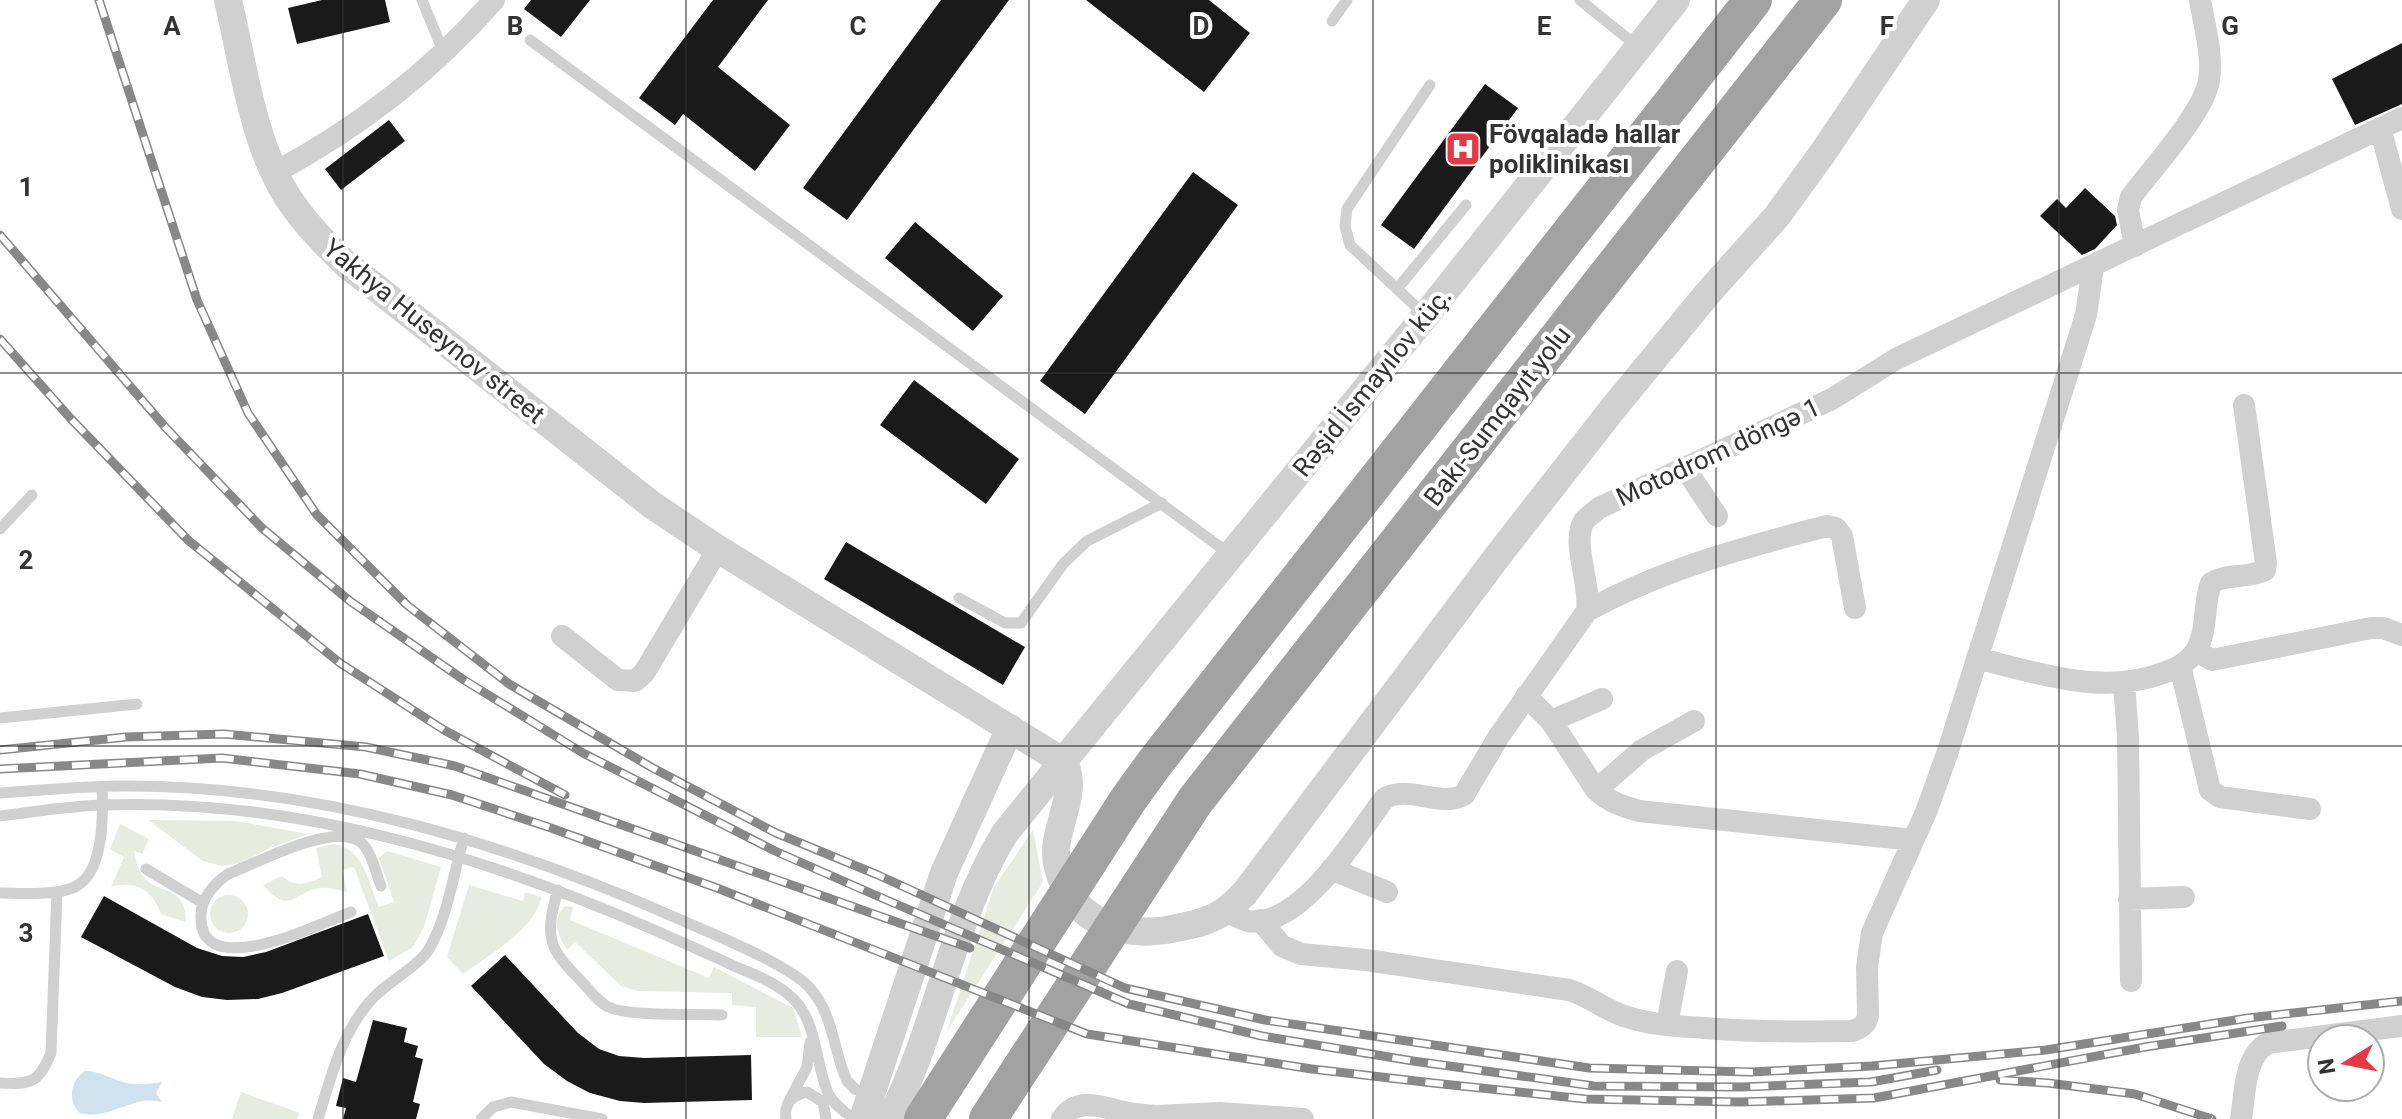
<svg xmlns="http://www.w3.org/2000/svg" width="2402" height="1119" font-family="Roboto,sans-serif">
<rect width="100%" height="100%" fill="#fff"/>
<!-- green -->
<path fill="#e6ecdf" d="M148,820L236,821L308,834L270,848L240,863L222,866L203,861Z
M120,824L149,839L142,854L134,851C142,907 186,873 186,922L161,914C153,890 135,880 111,887L124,857L110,849Z
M1033,830L1043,882L947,1031L994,887Z
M333,844C364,848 368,883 379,907L394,902L379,858L387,851L441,867L424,927L413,947L389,961L354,867L342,870L347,892C338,890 329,887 320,888C293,892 291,916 263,885L282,876C295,888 308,884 322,877L316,848Z
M469,885L523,901L525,892L541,897C538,927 487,956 463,974L447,957Z
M210 914a19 19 0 1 1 38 0a19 19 0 1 1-38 0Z
M565,906L573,907L570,920L709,978L714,967L793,1008L802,1037H756V1007L732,1005V993L637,991L621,986L575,942L567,950C558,936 551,919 565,906Z
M241,1092L300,1113L297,1119H232Z"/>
<!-- water -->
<path fill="#cfe2ee" d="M85,1071C100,1071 109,1078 123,1082C136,1086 149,1084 162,1082L156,1093L162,1102C156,1101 149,1100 143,1101C121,1105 103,1119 80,1113C74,1108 71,1099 72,1091C74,1081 77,1077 85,1071Z"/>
<!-- building -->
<path fill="#1a1a1a" d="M322,0H385L390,22L297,44L288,8Z
M531,0H590L561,37L524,9Z
M713,0H768L718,67L790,125L755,171L683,114L675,125L639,98Z
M941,0H1009L847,220L803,188Z
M1086,0H1209L1250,33L1204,92Z
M2402,43V104L2355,125L2332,79Z
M1485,84L1518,108L1414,249L1381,225Z
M389,120L405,141L341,190L325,169Z
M1193,172L1238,205L1085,414L1040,381Z
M2085,188L2115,216L2117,225L2095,249L2082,255L2040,216L2057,199L2066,208Z
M915,222L1003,296L973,331L885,258Z
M914,380L1019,459L986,504L880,425Z
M846,542L1025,647L1003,685L824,579Z
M104,896L197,948L222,956L243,957L266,952L368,914L384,956L282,993L258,999L227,1000L202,997L175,987L81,937Z
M505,955L578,1033L599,1049L619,1056L644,1058L751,1055L752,1100L644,1103L620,1101L590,1093L567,1081L544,1064L471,986Z
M373,1020L407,1028L404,1042L418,1046L415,1057L423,1059L413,1102L420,1104L416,1119H343L346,1108L336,1106L343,1078L356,1082Z"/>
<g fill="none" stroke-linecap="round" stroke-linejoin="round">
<!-- service -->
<path stroke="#d0d0d0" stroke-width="11" d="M422,0L443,51
M1580,0L1638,47
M1332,21L1347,0
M530,40L1231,555
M1397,289L1466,205
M1425,315L1350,245L1345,226L1347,209L1430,85
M0,529L32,495
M959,598L1005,623H1021L1063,564L1087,541L1162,503
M0,718L137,704
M0,793C42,790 84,786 127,786C319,786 507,843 681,920C713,934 787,964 809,987C834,1014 833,1051 847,1081L855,1089L871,1095
M0,816C34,812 68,806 102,805C292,798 479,854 652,929C679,941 707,953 734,966C753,974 772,981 788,994C818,1018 814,1060 828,1093C833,1104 844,1111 853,1119
M146,869L203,903
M558,890C544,938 548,948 583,983C591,992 600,1004 611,1008C631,1016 696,1014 722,1015
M0,893C20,893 65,897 81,883C104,865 103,813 102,786
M351,912C321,923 198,985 201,915C201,898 215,883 228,874C257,863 331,823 359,841C371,848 376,874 381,886
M0,1083C32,1085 39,1082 51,1053L57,892
M790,1099L807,1067L810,1042
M318,1119C331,1077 342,1030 374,997C389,981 419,966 429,949C448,917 453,874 464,838
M481,1119L493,1107L511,1102L602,1119
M786,1119C784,1103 792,1095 807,1092L823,1102L826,1119"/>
<!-- minor -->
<path stroke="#d0d0d0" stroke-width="22" d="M2380,128L2402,209
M274,173C356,129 433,70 494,0
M2135,246L2128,210L2131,197C2151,170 2205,111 2209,80C2213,54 2204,25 2200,0
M1685,468L1717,516
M1587,611C1661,570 1744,547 1827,526L1836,528L1842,536L1855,608
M562,636L618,680L635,681L644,673L718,549
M2196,651L2212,660L2371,628H2383L2402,635
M1977,658C2036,673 2103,696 2163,673C2176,669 2190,661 2197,649C2208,628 2203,604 2211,583C2227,573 2248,579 2265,570L2266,563L2244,405
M2180,666L2210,790L2220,797L2310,809
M2124,683L2128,737L2131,981
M1526,696L1551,721L1596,790C1609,802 1622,806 1639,811L1913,840
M1551,721L1602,699
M1596,790L1642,750L1694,721
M1331,869L1387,892
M2129,899L2184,897
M1225,911C1232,914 1241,919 1248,921C1301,929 1356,836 1384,799C1408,784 1439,808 1464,795L1499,736L1587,611C1591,584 1571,542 1584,521C1588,516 1595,512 1599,508L1832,399L1896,359L2402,118
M1260,920L1282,946L1301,954L1366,960L1569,990C1589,996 1605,1010 1624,1016C1650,1025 1677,1026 1704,1028C1753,1032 1802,1032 1852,1031C1861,1028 1866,1025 1868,1016L1867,967L1872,933L1926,812L1947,754L2086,315L2093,267
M1667,1025L1677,971
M1156,1116L1220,1113L1303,1119
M1062,1119C1078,1094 1106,1109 1129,1113C1138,1115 1147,1115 1156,1116V1119
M2241,1119C2245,1094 2244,1056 2268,1043L2402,1026"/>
<!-- tertiary -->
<path stroke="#d0d0d0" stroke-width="28" d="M228,0C241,55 250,121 274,172C290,208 318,237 346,264L652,505L718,549L1064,762C1081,797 1048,831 1058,868C1074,926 1128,940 1181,927C1196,924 1213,920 1226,910C1232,906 1238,899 1244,894L1500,553L1615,406L1708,293L1777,216L1822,154L1926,0
M863,1119L944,873L1010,728
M890,1119C938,1027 951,921 1005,833L1426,315L1676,0"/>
<!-- trunk -->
<path stroke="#a2a2a2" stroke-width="38" d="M923,1119L1128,800L1154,764L1753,0
M988,1119L1195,801L1823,0"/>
<defs>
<path id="rail" d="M99,0L197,300L248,413L317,515L407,605L509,684L651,767L776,833L878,875L1125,988L1265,1020L1589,1068L1751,1072L1872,1066L2046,1050L2248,1018L2402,1001
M0,235L166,428L262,528L350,601L464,680L583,753L775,851L875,895L1129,1004L1262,1036L1413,1061L1594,1086L1742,1087L1871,1082L1937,1070
M0,339L72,420L189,541L340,663L444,730L565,795
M0,750L126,737L224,734L366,747L455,766L970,948
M0,769L222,758L360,774L452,795L551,828L717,888L1087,1034L1312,1069L1433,1083L1585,1099L1741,1102L1874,1098L2145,1047L2282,1026
M2000,1080L2048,1083L2135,1094L2212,1119"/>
</defs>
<!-- rail casing -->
<use href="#rail" stroke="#888" stroke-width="9"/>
<!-- rail -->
<use href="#rail" stroke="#fff" stroke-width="6" stroke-dasharray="18" stroke-linecap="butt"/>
</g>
<!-- grid -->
<path fill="none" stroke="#333" stroke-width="2" stroke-opacity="0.55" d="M343,0V1119M686,0V1119M1029,0V1119M1373,0V1119M1716,0V1119M2059,0V1119M0,373H2402M0,746H2402"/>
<!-- icons -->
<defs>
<symbol id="hospital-square" viewBox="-11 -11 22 22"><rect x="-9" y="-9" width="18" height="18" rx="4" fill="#e63946" stroke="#fff"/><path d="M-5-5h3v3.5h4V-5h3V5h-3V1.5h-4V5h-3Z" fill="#fff"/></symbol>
</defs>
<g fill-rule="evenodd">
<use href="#hospital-square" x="1443" y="129" width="40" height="40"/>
</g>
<g text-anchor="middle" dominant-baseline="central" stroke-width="8" stroke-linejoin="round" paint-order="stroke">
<!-- poi labels -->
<g font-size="26" font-weight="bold" fill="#333" stroke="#fff" text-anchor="start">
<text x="1489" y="134">Fövqaladə hallar<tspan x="1489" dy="30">poliklinikası</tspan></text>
</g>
<!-- street labels -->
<g font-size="26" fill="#333" stroke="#fff">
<text transform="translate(434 331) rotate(39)">Yakhya Huseynov street</text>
<text transform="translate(1372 382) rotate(-51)">Rəşid İsmayılov küç.</text>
<text transform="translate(1497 416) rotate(-52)">Bakı-Sumqayıt yolu</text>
<text transform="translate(1718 452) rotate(-25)">Motodrom döngə 1</text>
</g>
</g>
<g font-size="26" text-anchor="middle" font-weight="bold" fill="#333" stroke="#fff" stroke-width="8" stroke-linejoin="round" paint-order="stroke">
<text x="172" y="35">A</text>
<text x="515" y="35">B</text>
<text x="858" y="35">C</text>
<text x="1201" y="35">D</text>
<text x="1544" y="35">E</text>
<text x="1887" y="35">F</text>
<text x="2230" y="35">G</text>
<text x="26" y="196">1</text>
<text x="26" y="569">2</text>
<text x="26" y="942">3</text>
</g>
<!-- north arrow -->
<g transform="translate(2346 1063) rotate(260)"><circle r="38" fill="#ffffff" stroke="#adadad" stroke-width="2"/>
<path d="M0-6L14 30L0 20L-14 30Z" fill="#e63946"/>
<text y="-12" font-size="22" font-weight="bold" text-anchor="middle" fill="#333333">N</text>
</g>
</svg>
